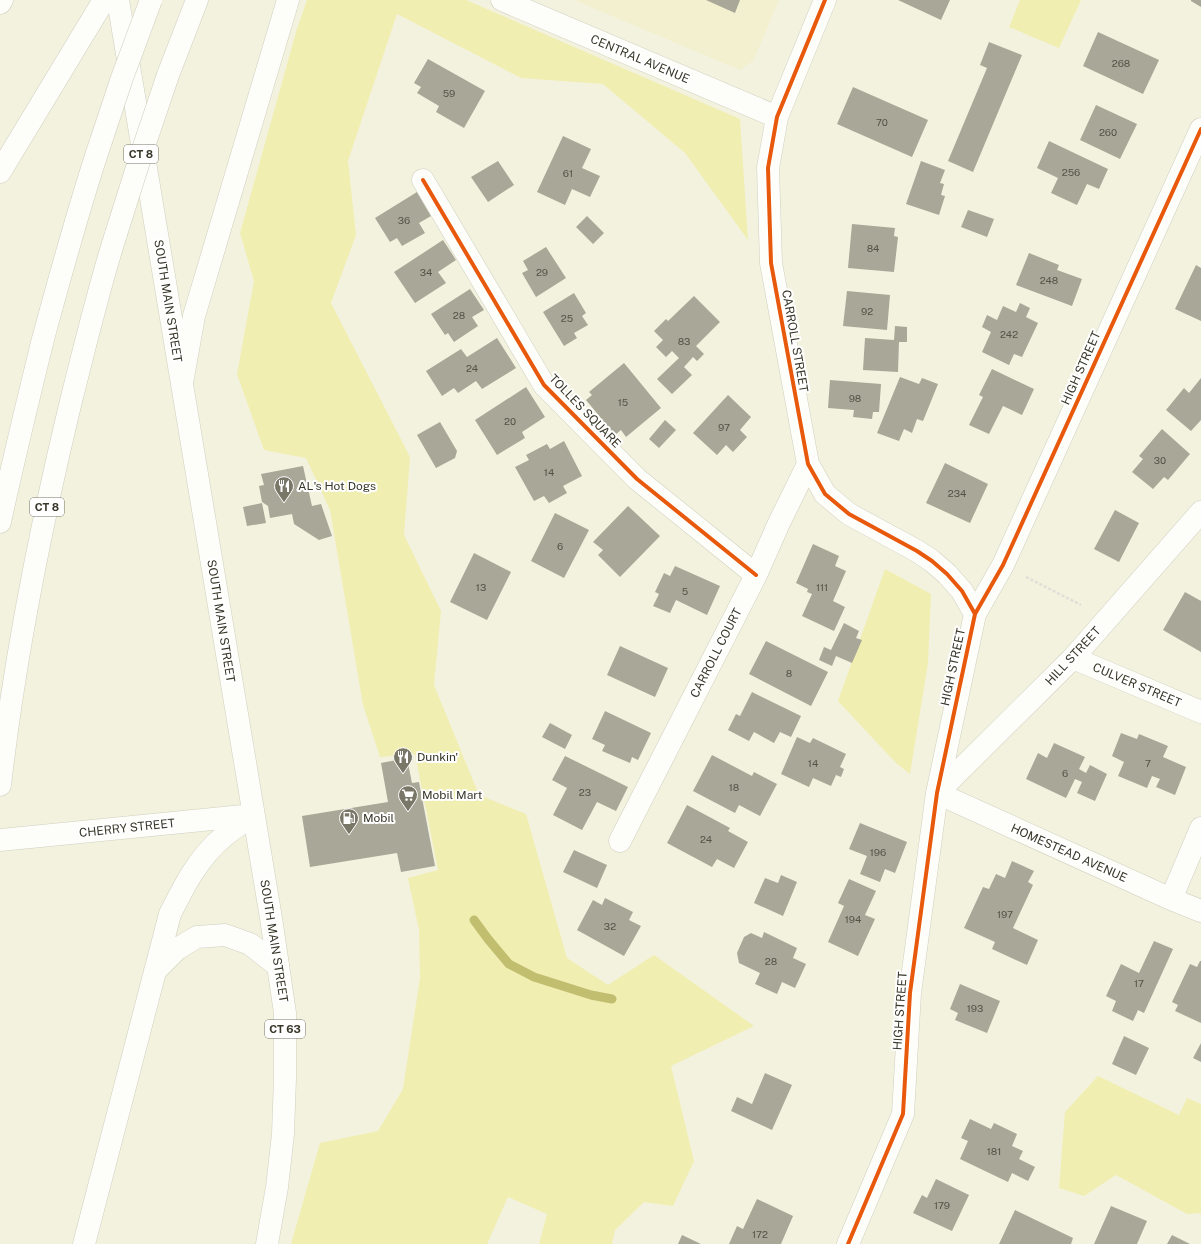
<svg xmlns="http://www.w3.org/2000/svg" width="1201" height="1244" font-family="'Public Sans',sans-serif">
<rect width="100%" height="100%" fill="#f3f2de"/>
<!-- built -->
<path fill="#f2f0ce" d="M574,0H779L753,61L740,70Z"/>
<!-- green -->
<path fill="#f1eeb1" d="M307,0H466L740,119L748,240L685,153L603,84L521,78L397,14L348,161L356,235L331,303L410,457L404,535L441,611L434,685L479,795L526,814L567,958L608,985L654,955L754,1026L671,1066L694,1161L673,1206L644,1202L615,1230L612,1244H539L547,1214L508,1197L487,1244H291L320,1143L378,1131L403,1089L420,978L419,930L408,878L438,870L415,754L380,757L363,705L330,510L306,458L264,450L237,374L254,281L240,233L296,32Z
M1020,0H1081L1059,48L1009,27Z
M885,569L931,594L928,663L910,774L896,763L838,701Z
M1098,1076L1179,1115L1187,1098L1201,1104V1213L1187,1214L1116,1175L1084,1196L1059,1188L1065,1112Z"/>
<g fill="none" stroke-linecap="round" stroke-linejoin="round">
<!-- stream -->
<path stroke="#c2be70" stroke-width="9" d="M474,920L488,939L509,964L534,977L591,995L612,999"/>
</g>
<!-- building -->
<path fill="#a8a798" d="M706,0H740L735,13Z
M898,0H950L941,20Z
M1191,0H1201V7L1191,1Z
M1098,32L1159,60L1143,94L1083,66Z
M989,42L1022,55L973,172L948,161L987,68L980,65Z
M428,59L485,91L464,128L436,112L439,106L417,93L421,87L414,83Z
M853,87L928,120L912,157L837,124Z
M1096,105L1137,124L1120,159L1080,140Z
M563,136L591,149L582,168L600,176L590,197L572,189L565,205L537,192Z
M1049,141L1108,169L1099,189L1087,184L1077,205L1051,193L1058,178L1037,168Z
M498,161L514,185L488,202L471,177Z
M921,161L945,170L940,183L944,184L941,195L945,196L939,215L906,204Z
M417,192L431,216L419,223L425,233L402,246L397,238L390,242L375,218Z
M968,210L994,219L987,237L961,227Z
M587,216L604,233L593,244L576,227Z
M852,224L895,228L894,236L898,237L894,272L848,268Z
M443,240L456,260L438,272L446,283L415,303L394,272Z
M546,247L566,278L536,297L522,273L528,270L523,261Z
M1029,253L1059,265L1057,270L1082,279L1072,306L1016,285Z
M1196,265L1201,268V321L1175,309Z
M470,289L484,310L472,317L478,326L454,342L448,333L445,335L431,314Z
M847,291L890,295L887,330L843,326Z
M574,293L586,313L582,316L588,325L574,333L577,338L564,346L543,312Z
M694,296L720,322L696,346L704,354L697,361L693,357L684,367L692,375L672,394L657,379L679,358L672,351L666,357L656,347L663,340L654,331L666,319L668,321Z
M1020,303L1030,308L1026,317L1038,323L1022,357L1014,354L1009,365L982,352L991,332L982,327L987,315L997,320L1003,306L1016,312Z
M895,326L907,327V342H899L898,372L863,370L865,338L894,340Z
M497,338L516,368L482,389L476,381L458,393L454,388L442,396L426,371L461,349L467,357Z
M624,363L661,408L626,437L621,430L615,435L586,400L592,395L589,392Z
M992,369L1034,389L1022,415L1003,406L989,434L969,425L983,397L979,395Z
M900,377L919,384L922,378L938,384L923,421L917,419L912,433L904,429L899,441L877,433Z
M1201,378V420L1191,431L1166,410L1184,388L1189,393Z
M830,380L881,384L879,412H873L872,419L853,417L854,410L828,408Z
M526,387L545,417L522,432L525,438L497,455L475,420Z
M728,395L751,417L740,430L747,437L733,452L726,445L717,455L693,433Z
M665,420L676,430L659,448L649,439Z
M440,422L457,451L455,458L436,468L417,435Z
M1162,429L1190,454L1168,480L1164,477L1153,489L1132,472L1143,459L1139,456Z
M564,441L582,476L563,486L567,493L549,503L544,496L534,501L515,467L529,460L526,455L547,444L550,449Z
M945,463L988,484L970,523L926,503Z
M303,466L312,506L321,504L332,536L319,540L294,524L292,514L270,518L268,506L262,502L259,486L264,485L261,474Z
M262,503L266,523L247,526L243,507Z
M628,506L660,536L620,577L598,555L603,550L593,542Z
M1115,510L1139,523L1119,562L1094,549Z
M555,513L589,530L564,578L531,561Z
M813,544L839,556L835,566L846,571L833,601L845,607L834,631L802,616L812,594L807,592L808,589L796,583Z
M474,553L511,572L487,620L450,602Z
M675,566L720,586L707,615L676,600L670,613L653,606L659,594L655,592L664,573L670,576Z
M1185,592L1201,601V652L1163,630Z
M844,623L859,631L856,638L862,640L852,663L836,656L832,666L819,660L824,647L831,650Z
M766,641L828,672L811,706L749,674Z
M620,646L668,668L655,697L607,675Z
M752,692L801,716L791,737L780,732L774,743L754,732L749,741L728,730L736,714L740,716Z
M605,711L651,733L638,760L632,757L630,763L602,751L605,745L592,739Z
M550,723L572,735L565,749L542,737Z
M1121,733L1137,739L1139,734L1168,746L1163,757L1186,767L1175,795L1156,787L1160,779L1152,776L1147,788L1118,776L1124,762L1112,756Z
M797,737L810,743L813,738L846,754L840,767L844,769L841,777L836,775L831,786L813,778L809,787L781,774Z
M1054,743L1085,757L1079,769L1086,773L1090,765L1107,774L1095,801L1077,793L1082,782L1075,779L1066,798L1026,779L1038,753L1047,758Z
M712,755L752,776L754,772L777,784L760,816L739,805L735,813L693,791Z
M565,756L628,787L616,811L597,802L582,830L553,815L567,788L552,780Z
M407,758L412,783L419,782L435,866L401,872L397,853L310,867L302,816L388,802L381,763Z
M687,805L730,828L728,831L748,842L734,868L717,859L712,867L667,843Z
M860,823L907,842L895,873L885,869L880,882L860,874L867,856L849,849Z
M574,850L607,865L597,888L563,872Z
M1012,861L1034,871L1028,882L1033,885L1013,928L1038,940L1027,965L992,949L995,942L964,928L983,887L989,889L996,874L1005,878Z
M781,875L797,882L783,916L754,903L765,878L778,883Z
M849,879L876,891L865,915L875,919L858,956L828,942L844,906L838,903Z
M605,898L633,912L629,920L641,926L624,956L577,930L593,900L602,905Z
M764,932L797,948L793,958L806,964L795,988L782,982L777,994L755,984L760,973L739,963L737,953L744,937L751,933L762,938Z
M1154,941L1173,949L1144,1013L1138,1010L1133,1021L1112,1011L1116,1001L1106,996L1121,964L1139,973Z
M1200,961H1201V1023L1175,1011L1178,1005L1172,1002L1190,964L1197,967Z
M960,984L1000,1001L987,1033L955,1020L958,1013L950,1009Z
M1124,1036L1149,1048L1136,1075L1112,1064Z
M1201,1043V1062L1193,1058Z
M765,1073L792,1085L772,1130L731,1111L737,1097L752,1104Z
M970,1119L991,1129L994,1123L1017,1134L1012,1146L1023,1151L1019,1159L1035,1167L1028,1181L1012,1173L1008,1182L960,1159L968,1141L961,1138Z
M936,1179L969,1195L952,1231L913,1213L922,1195L927,1198Z
M757,1199L793,1216L781,1244H729L737,1226L743,1229Z
M1111,1206L1147,1221L1137,1244H1094Z
M1015,1210L1073,1238L1071,1244H999Z
M682,1235L701,1244H678Z
M1172,1235L1190,1244H1167Z"/>
<g fill="none" stroke-linecap="round" stroke-linejoin="round">
<defs>
<path id="minor" d="M502,0L777,117
M825,0L777,117L768,168L771,263L808,464L825,494L849,514L917,551L932,561L947,574L962,591L975,614
M423,180L544,385L637,479L756,575
M1073,658L1201,712
M937,793L1073,658L1201,512
M937,793L1171,899L1201,911
M620,841L756,575L779,523L808,464
M1171,899L1201,828
M848,1244L903,1114L910,993L937,793L975,614L1003,565L1201,129"/>
<path id="major" d="M118,0L271,918L285,1013V1078L283,1134L277,1187L267,1244
M0,840L253,815"/>
<path id="highway" d="M0,3L2,0
M168,75L197,0
M0,172L104,0
M182,383L194,316L288,0
M0,522C13,461 28,400 43,339C61,273 79,206 101,141
M0,785C15,655 41,525 72,397C86,342 99,287 116,234
M155,971L177,949L197,937L225,935L250,944L278,966
M84,1244L170,914C184,886 198,858 223,837C232,829 243,823 253,815"/>
</defs>
<!-- minor casing -->
<use href="#minor" stroke="#d0cfbf" stroke-width="23"/>
<!-- major casing -->
<use href="#major" stroke="#d0cfbf" stroke-width="23"/>
<!-- highway casing -->
<use href="#highway" stroke="#d0cfbf" stroke-width="23"/>
<!-- path -->
<path stroke="#dfdfd9" stroke-width="2.5" stroke-dasharray="3 2" stroke-linecap="butt" d="M1026,577L1081,605"/>
<!-- minor -->
<use href="#minor" stroke="#fdfdfa" stroke-width="22"/>
<!-- major -->
<use href="#major" stroke="#fdfdfa" stroke-width="22"/>
<!-- highway -->
<use href="#highway" stroke="#fdfdfa" stroke-width="22"/>
<defs>
<path id="highway-bridge" d="M101,141L122,78L151,0
M116,234L141,155L168,75"/>
</defs>
<!-- highway-bridge casing -->
<use href="#highway-bridge" stroke="#d0cfbf" stroke-width="23" stroke-linecap="butt"/>
<!-- highway-bridge -->
<use href="#highway-bridge" stroke="#fdfdfa" stroke-width="22"/>
<defs>
<path id="cycleway" d="M825,0L777,117L768,168L771,263L808,464L825,494L849,514L917,551L932,561L947,574L962,591L975,614
M423,180L544,385L637,479L756,575
M848,1244L903,1114L910,993L937,793L975,614L1003,565L1201,129"/>
</defs>
<!-- cycleway casing -->
<use href="#cycleway" stroke="#fff" stroke-width="6"/>
<!-- cycleway -->
<use href="#cycleway" stroke="#e8590c" stroke-width="4"/>
</g>
<!-- icons -->
<defs>
<symbol id="restaurant-pin" viewBox="-11 -11 22 30"><path d="M0 17L-7.5 6A9.5 9.5 0 1 1 7.5 6Z" fill="#797868" stroke="#fff"/><path d="M-5-6h1v4h1v-4h1v4h1v-4h1v5L-1.5 .5V6h-2V.5L-5-1ZM5-6V6H3V1.5H1.5Q1.5-4 5-6Z" fill="#fff"/></symbol>
<symbol id="supermarket-pin" viewBox="-11 -11 22 30"><path d="M0 17L-7.5 6A9.5 9.5 0 1 1 7.5 6Z" fill="#797868" stroke="#fff"/><path d="M-6-5.5h2.5l.6 2H6L4.5 2H-2.5L-4.4-4H-6ZM-1.5 3.2a1.3 1.3 0 1 0 .1 0ZM3 3.2a1.3 1.3 0 1 0 .1 0Z" fill="#fff"/></symbol>
<symbol id="fuel-pin" viewBox="-11 -11 22 30"><path d="M0 17L-7.5 6A9.5 9.5 0 1 1 7.5 6Z" fill="#797868" stroke="#fff"/><path d="M-5.5-6h7V0h2V4h1.3V-2.5L3-4.5l.8-.8L6-3V5H2.5V1h-1V6h-7ZM-4.2-4.7v3.2H.2V-4.7Z" fill="#fff"/></symbol>
</defs>
<g fill-rule="evenodd">
<use href="#restaurant-pin" x="273" y="475" width="22" height="30"/>
<use href="#restaurant-pin" x="392" y="746" width="22" height="30"/>
<use href="#supermarket-pin" x="397" y="784" width="22" height="30"/>
<use href="#fuel-pin" x="338" y="807" width="22" height="30"/>
</g>
<g text-anchor="middle" dominant-baseline="central" stroke-width="4" stroke-linejoin="round" paint-order="stroke">
<!-- number labels -->
<g font-size="10" fill="#545345">
<text x="1121" y="63">268</text>
<text x="449" y="93">59</text>
<text x="882" y="122">70</text>
<text x="1108" y="132">260</text>
<text x="1071" y="172">256</text>
<text x="568" y="173">61</text>
<text x="404" y="220">36</text>
<text x="873" y="248">84</text>
<text x="426" y="272">34</text>
<text x="542" y="272">29</text>
<text x="1049" y="280">248</text>
<text x="867" y="311">92</text>
<text x="459" y="315">28</text>
<text x="567" y="318">25</text>
<text x="1009" y="334">242</text>
<text x="684" y="341">83</text>
<text x="472" y="368">24</text>
<text x="855" y="398">98</text>
<text x="623" y="402">15</text>
<text x="510" y="421">20</text>
<text x="724" y="427">97</text>
<text x="1160" y="460">30</text>
<text x="549" y="472">14</text>
<text x="957" y="493">234</text>
<text x="560" y="546">6</text>
<text x="481" y="587">13</text>
<text x="822" y="587">111</text>
<text x="685" y="591">5</text>
<text x="789" y="673">8</text>
<text x="813" y="763">14</text>
<text x="1148" y="763">7</text>
<text x="1065" y="773">6</text>
<text x="734" y="787">18</text>
<text x="585" y="792">23</text>
<text x="706" y="839">24</text>
<text x="878" y="852">196</text>
<text x="1005" y="914">197</text>
<text x="853" y="919">194</text>
<text x="610" y="926">32</text>
<text x="771" y="961">28</text>
<text x="1139" y="983">17</text>
<text x="975" y="1008">193</text>
<text x="994" y="1151">181</text>
<text x="942" y="1205">179</text>
<text x="760" y="1234">172</text>
</g>
<!-- shield labels -->
<g fill="#fff" stroke="#747369" stroke-width="1">
<rect x="124" y="145" width="34" height="18" rx="3"/>
<rect x="30" y="498" width="34" height="18" rx="3"/>
<rect x="265" y="1020" width="40" height="18" rx="3"/>
</g>
<g font-size="11" font-weight="bold" fill="#383729">
<text x="141" y="154">CT 8</text>
<text x="47" y="507">CT 8</text>
<text x="285" y="1029">CT 63</text>
</g>
<!-- street labels -->
<g font-size="12" fill="#383729" stroke="#fff">
<text transform="translate(640 59) rotate(23)">CENTRAL AVENUE</text>
<text transform="translate(168 301) rotate(81)">SOUTH MAIN STREET</text>
<text transform="translate(795 341) rotate(80)">CARROLL STREET</text>
<text transform="translate(1081 368) rotate(-66)">HIGH STREET</text>
<text transform="translate(585 411) rotate(46)">TOLLES SQUARE</text>
<text transform="translate(221 621) rotate(81)">SOUTH MAIN STREET</text>
<text transform="translate(716 653) rotate(-63)">CARROLL COURT</text>
<text transform="translate(1073 656) rotate(-47)">HILL STREET</text>
<text transform="translate(953 667) rotate(-78)">HIGH STREET</text>
<text transform="translate(1137 685) rotate(23)">CULVER STREET</text>
<text transform="translate(127 828) rotate(-6)">CHERRY STREET</text>
<text transform="translate(1069 853) rotate(24)">HOMESTEAD AVENUE</text>
<text transform="translate(274 941) rotate(81)">SOUTH MAIN STREET</text>
<text transform="translate(900 1011) rotate(-86)">HIGH STREET</text>
</g>
<!-- poi labels -->
<g font-size="12" fill="#383729" stroke="#fff" text-anchor="start">
<text x="298" y="486">AL's Hot Dogs</text>
<text x="417" y="757">Dunkin'</text>
<text x="422" y="795">Mobil Mart</text>
<text x="363" y="818">Mobil</text>
</g>
</g>
</svg>
